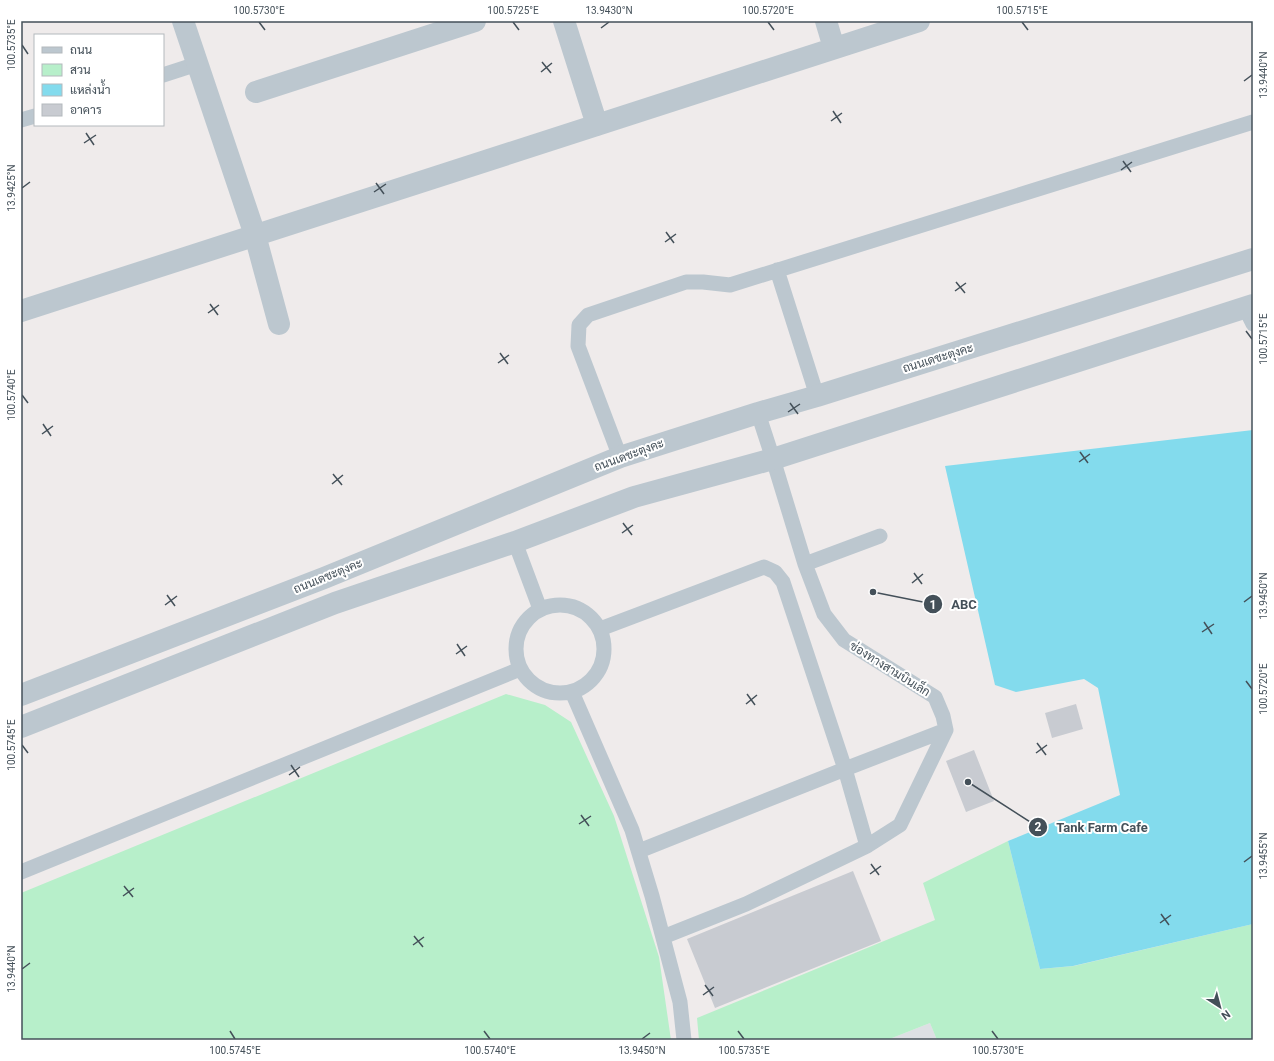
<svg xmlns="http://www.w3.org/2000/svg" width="1274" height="1061" font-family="Roboto,Sarabun,sans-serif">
<rect width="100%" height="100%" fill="#efebeb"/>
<!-- airport -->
<path fill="#dde0e4" d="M930,1023L937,1040H887Z"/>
<!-- green -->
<path fill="#b7efca" d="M506,694L545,705L571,722L614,816L659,957L671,1040H21V893Z
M1008,841L1040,969L1074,966L1253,924V1040H937L930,1023L887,1040H699L697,1018L935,920L923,883Z"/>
<!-- water -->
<path fill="#83dbed" d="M1253,430V924L1073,966L1040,969L1008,841L1120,795L1098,688L1084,679L1016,692L995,685L945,466Z"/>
<!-- building -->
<path fill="#c8cbd1" d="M1076,704L1083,729L1052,738L1045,713Z
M974,750L994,801L966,812L946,761Z
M853,871L881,941L715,1008L687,939Z"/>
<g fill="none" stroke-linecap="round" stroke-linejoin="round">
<!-- service -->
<path stroke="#bcc7cf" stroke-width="15" d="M163,75L197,64
M21,120L35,116
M777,270L817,396
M1245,308L1253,324
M620,457L578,346L579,325L588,315L686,282H703L730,285L1253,122
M515,542L540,609
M805,564L880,536
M516 649a44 44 0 1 1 88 0a44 44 0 1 1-88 0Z
M600,629L764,567L775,572L783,582L845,769L867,846
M572,692L632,830L652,896L680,1002L684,1040
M639,851L845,769L946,730L943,716L935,697L844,640L824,614L805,564L773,459L758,413
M21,872L520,669
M663,937L746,904L867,846L900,825L946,730"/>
<!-- minor -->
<path stroke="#bcc7cf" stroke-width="22" d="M183,21L255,235L279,324
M564,21L597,125
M826,21L834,48
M256,92L475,21
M21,311L919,21"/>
<!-- tertiary -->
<path stroke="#bcc7cf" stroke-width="22" d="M21,695L324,578L620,457L758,413L817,396L1253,259
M21,727L335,603L515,542L634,497L773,459L1253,305"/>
</g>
<!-- ticks -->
<path fill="none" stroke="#445059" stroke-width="1.5" d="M259,22L265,30M513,22L519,30M768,22L774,30M1022,22L1028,30M601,28L609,22M22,45L28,54M542,62L551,73M541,72L552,63M1244,81L1252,75M833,111L841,123M831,121L842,113M86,133L94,145M84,143L96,135M1123,161L1131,172M1121,170L1132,162M376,183L384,194M22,188L30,182M374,192L386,184M666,232L674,243M665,242L676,234M956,282L965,293M955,291L966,283M210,304L218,315M208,313L219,305M1246,331L1252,339M500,353L508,364M498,363L509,355M22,395L28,403M790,403L798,414M788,412L800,404M43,424L51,436M42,434L53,426M1080,452L1088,463M1079,462L1090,454M333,474L342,485M332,484L343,475M623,523L632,535M622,533L633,525M914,573L922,584M912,583L923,574M167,595L175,606M1244,602L1252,596M165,605L177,596M1204,622L1212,634M1202,632L1214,624M457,644L465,656M456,654L467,646M1246,681L1252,689M747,694L755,705M746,704L757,695M1037,743L1046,755M22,745L28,753M1036,753L1047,745M291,765L299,777M289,775L300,767M581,815L589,826M579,824L591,816M1244,862L1252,856M871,864L879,875M870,874L881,866M124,886L133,897M123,896L134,888M1161,914L1169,925M1160,923L1171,915M414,936L423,947M413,945L424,937M22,969L30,963M705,985L713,996M703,995L714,987M230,1031L235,1039M484,1031L490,1039M738,1031L744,1039M992,1031L998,1039M642,1039L650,1033"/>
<g text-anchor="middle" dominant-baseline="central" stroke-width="4" stroke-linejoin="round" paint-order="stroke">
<!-- street labels -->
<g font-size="12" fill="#445059" stroke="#fff">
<text transform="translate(938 358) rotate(-17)">ถนนเดชะตุงคะ</text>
<text transform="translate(629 455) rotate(-20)">ถนนเดชะตุงคะ</text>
<text transform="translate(328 576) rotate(-22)">ถนนเดชะตุงคะ</text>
<text transform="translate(890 669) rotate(32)">ช่องทางสามบินเล็ก</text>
</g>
</g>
<!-- callouts -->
<path fill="none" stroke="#445059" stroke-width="1.5" d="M873 592L933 604M968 782L1038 827"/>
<g fill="#445059" stroke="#fff" stroke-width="1.5">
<circle cx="873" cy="592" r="4"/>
<circle cx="968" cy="782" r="4"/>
<circle cx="933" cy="604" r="10"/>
<circle cx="1038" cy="827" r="10"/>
</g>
<g font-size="12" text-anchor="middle" font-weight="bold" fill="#fff">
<text x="933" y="609">1</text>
<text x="1038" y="831">2</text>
</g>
<g font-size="13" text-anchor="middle" font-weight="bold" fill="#445059" stroke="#fff" stroke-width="4" stroke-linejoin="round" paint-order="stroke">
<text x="964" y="609">ABC</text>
<text x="1102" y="832">Tank Farm Cafe</text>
</g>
<!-- border -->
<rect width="1274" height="1061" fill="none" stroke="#ffffff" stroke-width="44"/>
<!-- legend -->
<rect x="34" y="34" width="130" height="92" fill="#ffffff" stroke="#b4b9bd"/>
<rect x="42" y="47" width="20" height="6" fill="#bcc7cf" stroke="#b4b9bd"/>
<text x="70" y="54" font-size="12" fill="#445059">ถนน</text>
<rect x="42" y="64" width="20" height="12" fill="#b7efca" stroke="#b4b9bd"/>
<text x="70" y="74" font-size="12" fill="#445059">สวน</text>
<rect x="42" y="84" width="20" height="12" fill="#83dbed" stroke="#b4b9bd"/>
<text x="70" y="94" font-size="12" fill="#445059">แหล่งน้ำ</text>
<rect x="42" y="104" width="20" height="12" fill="#c8cbd1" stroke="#b4b9bd"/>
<text x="70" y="114" font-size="12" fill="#445059">อาคาร</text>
<!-- north arrow -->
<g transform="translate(1220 1007) rotate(144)" stroke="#ffffff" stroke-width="3" paint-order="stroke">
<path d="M0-3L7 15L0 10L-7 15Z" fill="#445059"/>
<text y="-6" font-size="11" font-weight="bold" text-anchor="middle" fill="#445059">N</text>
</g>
<rect x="22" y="22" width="1230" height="1017" fill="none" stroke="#445059" stroke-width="1.5"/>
<g font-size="10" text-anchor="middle" fill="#445059">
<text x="259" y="14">100.5730°E</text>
<text x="513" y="14">100.5725°E</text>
<text x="609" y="14">13.9430°N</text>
<text x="768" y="14">100.5720°E</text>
<text x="1022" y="14">100.5715°E</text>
<text transform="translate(11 45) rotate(-90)" y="4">100.5735°E</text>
<text transform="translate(1263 75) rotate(-90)" y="4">13.9440°N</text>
<text transform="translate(11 188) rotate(-90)" y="4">13.9425°N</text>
<text transform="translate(1263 339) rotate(-90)" y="4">100.5715°E</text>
<text transform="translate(11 395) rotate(-90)" y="4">100.5740°E</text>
<text transform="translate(1263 596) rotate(-90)" y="4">13.9450°N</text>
<text transform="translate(1263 689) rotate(-90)" y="4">100.5720°E</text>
<text transform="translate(11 745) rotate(-90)" y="4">100.5745°E</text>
<text transform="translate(1263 856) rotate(-90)" y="4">13.9455°N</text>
<text transform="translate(11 969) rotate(-90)" y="4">13.9440°N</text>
<text x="235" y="1054">100.5745°E</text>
<text x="490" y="1054">100.5740°E</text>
<text x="642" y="1054">13.9450°N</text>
<text x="744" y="1054">100.5735°E</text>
<text x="998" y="1054">100.5730°E</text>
</g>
</svg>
